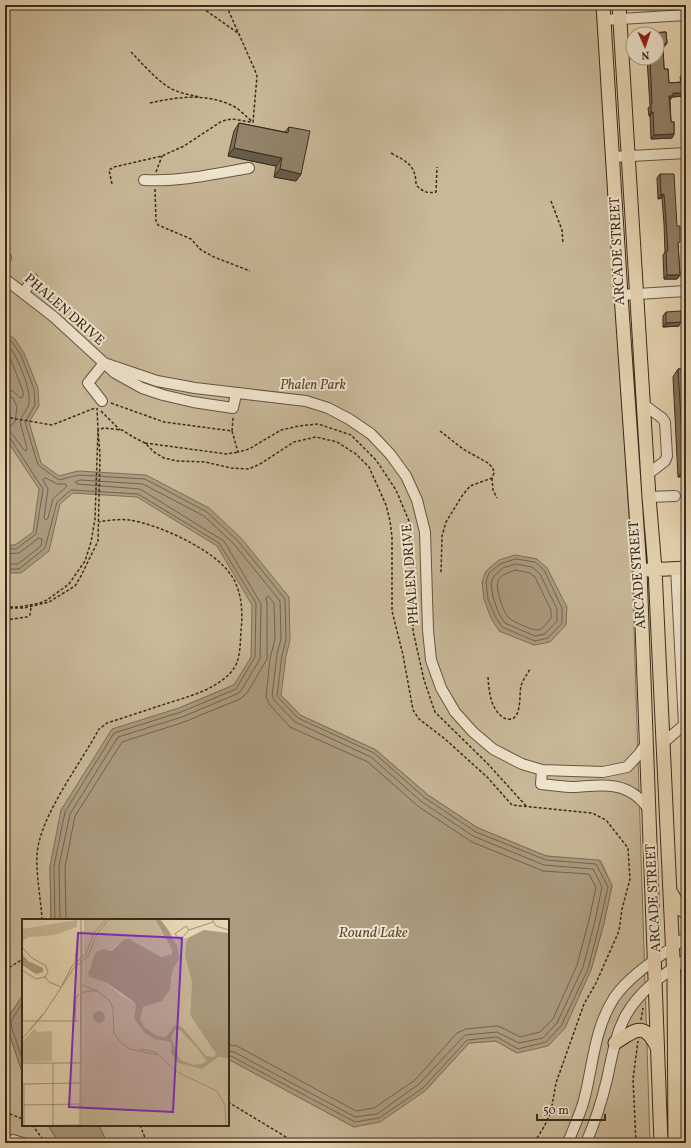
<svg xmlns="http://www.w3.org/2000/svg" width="691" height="1148" font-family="Vollkorn,serif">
<rect width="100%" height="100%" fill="#e6d5b2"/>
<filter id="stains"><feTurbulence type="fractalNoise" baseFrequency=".005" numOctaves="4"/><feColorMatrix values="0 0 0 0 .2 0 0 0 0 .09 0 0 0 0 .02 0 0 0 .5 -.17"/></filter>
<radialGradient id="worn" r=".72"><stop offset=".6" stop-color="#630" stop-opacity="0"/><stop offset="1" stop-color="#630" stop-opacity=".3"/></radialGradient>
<!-- green -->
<path fill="#c8b898" stroke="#80725a" d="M5,5H597L632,564L650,1143H107L99,1125H228V1059L354,1127L425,1091L469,1043L496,1041L517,1053L591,970L604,923L612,886L601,861L546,856L478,828L428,795L376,750L300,715L281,695L234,685L179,708L50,866L51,920H23V995L7,1019L8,1030L23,1075V1125H48L59,1143H5Z"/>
<!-- water -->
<path fill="#ab9b7f" stroke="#7d6e57" d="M5,332L15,339L24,353L38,388L39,406L29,422L41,463L59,476L78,471L146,475L209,508L241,538L289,597L290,640L286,656L281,695L300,715L376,750L428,795L478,828L546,856L599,860L612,885L604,923L591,970L565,1028L548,1046L517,1053L496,1041L469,1043L425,1091L380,1122L354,1127L228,1059V920H51L50,866L61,810L112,729L179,708L234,685L251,657L252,605L217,546L137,497L73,493L60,504L49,551L21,573H5V545H15L33,532L39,489L6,439L8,408L5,399Z
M515,555L537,559L547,568L567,607L566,625L550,642L534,645L499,631L491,618L484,599L482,582L486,571L499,560Z
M23,995V1075L8,1030L7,1019Z
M48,1125H99L107,1143H59Z"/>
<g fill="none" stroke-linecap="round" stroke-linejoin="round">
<!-- shore -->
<path stroke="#72634e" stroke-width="1" d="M5,337L12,342L21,355L34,389L35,405L25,422L38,465L59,480L79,475L145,479L207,512L238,541L285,599L286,640L282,655L277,696L298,718L374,753L425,798L476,832L546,860L596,864L608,887L600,922L588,969L561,1026L546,1042L518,1049L497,1037L467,1040L423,1088L379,1118L355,1122L231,1056H228
M5,343C16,350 31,389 29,402C29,409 21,415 20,422L27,448L26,451L24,450L13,435L8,430V428L15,422L17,407L13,398L5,396
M5,351L11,360L23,391V397L20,398L13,391L5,390
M5,436L10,438L43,489L36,534L16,549H5
M46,478L57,484H65L67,486L53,499L48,518L46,520L44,518L48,489L43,480Z
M5,554L19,553L39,538L42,539L41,546L18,564H5
M516,559L535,562L544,570L562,608V623L548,638L535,641L502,627L495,616L488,599L486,582L489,573L500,564Z
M516,564L532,567L540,574L557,609V621L545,634L535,636L505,623L499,614L493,597L491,583L494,576L503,568Z
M5,569H19L45,548L57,502L71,490L138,494L219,543L256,603L255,657L236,689L181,712L114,733L65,812L54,866L55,920
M516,570L530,573L535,577L551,610V618C547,623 543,630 537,630C532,630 514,622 510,619C504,615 495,589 498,581C501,574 510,572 516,570Z
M60,920L59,866L70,814L118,737L182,717L239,693L242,689L260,659L261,604L224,541L140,489L77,484L75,482L80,480L143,484L204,516L234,544L280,601L281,639L277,654L272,696L275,701L295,722L371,757L422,802L473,836L544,865L593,869L602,887L595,921L583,967L557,1023L543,1038L519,1043L497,1032L465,1035L419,1084L377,1114L355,1117L234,1052L228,1051
M66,920L65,867L75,816L122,742L184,722L240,699L247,693L267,659V604L266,598L268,596L274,603L275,639L270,659L266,697L270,705L290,727L368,762L419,807L472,842L543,871L589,874L596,887L589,920L577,965L553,1019L540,1032L520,1037L503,1028L497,1026L466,1029L457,1033L415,1080L374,1108L356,1111L237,1046L228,1045
M23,1002L11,1021L12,1029L23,1061"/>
<defs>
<path id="minor" d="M604,20L686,15
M613,157L686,153
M144,180C179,182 215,174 249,168
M5,259L6,258
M5,279L54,317L115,373L142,388L163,395L193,402L233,408L236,394
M24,292L33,279
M621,295L686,291
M104,363L157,381L195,388L306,401L328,408L349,419L371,434L390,454L406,476L417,500L425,532L428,630L431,660L441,688L455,712L473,732L493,749L522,764L542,770L603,772L627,767L639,754L646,744
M102,401L88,383L104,363
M643,404L662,418L665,422L667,456L665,461L648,474
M649,497L675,496
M663,743L684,725L676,568
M542,770L541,784C552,785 564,787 575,787C594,786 615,782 632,793C639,797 645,804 649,810
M10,1143L13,1140L23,1143
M568,1143C573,1129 580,1115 584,1100C593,1066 594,1029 614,998C630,974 663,955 686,937
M586,1143C595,1122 602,1101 607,1079C612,1057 615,1035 626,1015C640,990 664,974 686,959"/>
<path id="major" d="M603,5L621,295L640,570L661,1143
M619,5L649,497L655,569L674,980L675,1143
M648,570L686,568
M672,894L679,908L686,912
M615,1043C635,1030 644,1021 657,1047"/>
</defs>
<!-- minor casing -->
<use href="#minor" stroke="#645642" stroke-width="12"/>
<!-- major casing -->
<use href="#major" stroke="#382b1c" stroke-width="15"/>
<!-- path -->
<path stroke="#382b1c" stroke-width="1.5" stroke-dasharray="3 2" stroke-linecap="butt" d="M198,5L238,33
M131,52C143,64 155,79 170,88C179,93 190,95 200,97
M150,103C176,97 205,93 231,105C239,108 246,117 253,122L257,76L254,68L226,5
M391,153C407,162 416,165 416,185C422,191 427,194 436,192L437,167
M156,172L162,156
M112,184L109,170L114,167L162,156L184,146L222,121L232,119L251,122
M155,189L156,221L158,225L191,239L201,250L214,257L250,271
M551,201L562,230L563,244
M111,403L164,422L232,431L233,418
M101,411L120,430
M5,417L52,425L95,408
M232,431L238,452L249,449L281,430L299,426L318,424L351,435L376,460L396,490L409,521L410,554L413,594V631L424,680L435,712L488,764L527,807
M440,431L463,449L488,463L493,468L494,473L492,478L470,486L462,496L446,522L442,536L441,574
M145,443L227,454L238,452
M492,478L493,490L497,498
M5,607H19L40,603L47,600L69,584L85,561L91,542L95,519L98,430L97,408
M5,608H24L49,602L75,586L81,576L98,541L100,455L98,430L104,428L122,430L133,437L145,443L154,452L164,458L177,461L205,462L231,468L249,469L260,464L294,442L316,437L337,442L356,454L369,467L386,505L390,521L392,537V611L403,655L413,710L419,719L445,739L487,777L512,805L592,813L606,820L628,848L630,879L622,909L619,931L596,983L584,1004L556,1083L551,1111L545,1125L534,1143
M5,620L27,617L30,615L31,607
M488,677C489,691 490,705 500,715C503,718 507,720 511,719C522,717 519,694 521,686C523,679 527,675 530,669
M42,920C41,899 36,877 37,855C39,817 81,763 99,729L107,723C126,717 144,711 162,705C186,697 215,691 232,671C241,660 240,644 241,630C243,612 242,591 231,575C215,550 158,524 129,520C119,519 109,520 99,522
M686,925V924
M5,970L23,959
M641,1020L643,1008
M228,1102L296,1143
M5,1112L23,1119
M32,1125L46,1143
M140,1125L147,1143
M636,1143L633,1079L638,1041"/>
<!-- minor -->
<use href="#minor" stroke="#efe4cd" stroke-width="10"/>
<!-- major -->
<use href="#major" stroke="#e6d5b2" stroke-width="13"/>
</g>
<!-- wall -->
<path fill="#7e715b" stroke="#382b1c" d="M666,32L667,43L664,47H663L664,69H668L669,83L681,82L680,77L683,73H686V96L672,97L670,100L671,122H674V134L672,138L651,139L650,116H649L648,108L650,106L647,58H657V34H648L649,33Z
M684,35L686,65H682V55L683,53L684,52L683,37Z
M239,123L285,132L289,127L301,174L296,181L274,177L276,166L228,156L234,131Z
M660,174L678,245L680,275L677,279H664L663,255L665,252L664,224L662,198L658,199L657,178Z
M666,312L679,326L663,327V316Z
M678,369H686V476L678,477L673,377Z"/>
<!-- shaded-wall -->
<path fill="#665c4a" stroke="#382b1c" d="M667,43L664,47H660L663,44Z
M684,63H686V65H682Z
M673,93H686V96L672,97L670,100H667Z
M651,112H653L650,116H649Z
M674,134L672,138L651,139L654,135Z
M234,148L282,158L276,166L228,156Z
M280,169L301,174L296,181L274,177Z
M664,194L662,198L658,199L661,195Z
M667,275H680L677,279H664Z
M681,322L679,326L663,327L666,323Z
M684,469H686V476L678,477Z"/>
<!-- building -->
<path fill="#92836a" stroke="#382b1c" d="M666,32L667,43L663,44L664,69H668L669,83L684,82L683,73H686V93H673V96H669L671,122H674V134L654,135L653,112H651V104H652L650,58H657V34H649V33Z
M684,35H686V63H684L683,53L685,52Z
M239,123L288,133L289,127L310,131L301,174L280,169L282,158L234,148Z
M660,174H674L677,226H680V242L678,243L680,275H667L666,251H668L666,220L664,194L661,195Z
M681,311V322L666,323V312Z
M678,369H686V469H684Z"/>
<g text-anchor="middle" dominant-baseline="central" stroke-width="4" stroke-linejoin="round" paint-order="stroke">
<!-- street labels -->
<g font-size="14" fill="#382b1c" stroke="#efe4cd">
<text transform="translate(618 251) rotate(-93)">ARCADE STREET</text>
<text transform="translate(64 310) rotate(41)">PHALEN DRIVE</text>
<text transform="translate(411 574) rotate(-94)">PHALEN DRIVE</text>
<text transform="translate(638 575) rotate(-94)">ARCADE STREET</text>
<text transform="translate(654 898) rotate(-93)">ARCADE STREET</text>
</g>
<!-- park labels -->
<g font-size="14" font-style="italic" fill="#554735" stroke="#efe4cd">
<text x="313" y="385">Phalen Park</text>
</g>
<!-- water labels -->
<g font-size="15" font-style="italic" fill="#5a4d3a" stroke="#efe4cd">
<text x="373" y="933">Round Lake</text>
</g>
</g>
<!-- overview -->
<g transform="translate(22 919)">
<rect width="207" height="207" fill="#e6d5b2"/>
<path d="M62,0H133L150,31V35L139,38L96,25L67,49L66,54L67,58L85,64L100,77L121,88L130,85L150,62L151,50L158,39L151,19H166L163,37L170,63L168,96L196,138L207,140V207H61ZM55,1V8L33,16L6,18L0,23V10ZM12,110L15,113L30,112V142L0,143V123Z" fill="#c8b898"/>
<path d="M133,0H138L147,12L155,27L158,39L151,50L148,70L140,82L121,88L118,100L123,109L135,117L144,118L153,106L160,108L184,137L192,138L194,135L168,96L170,63L163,37L164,23L166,19L182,11L206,14L207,140L196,138L180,150L156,144L149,134V123L133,120L124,115L112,100L114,86L112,83L85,64L67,58L66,54L74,33L81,30L89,32L103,20H107L139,38L150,35V31ZM153,110L158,111L175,129L184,141L183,144L172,146L158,141L149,119ZM0,35L6,42L21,49V53L14,55L0,46ZM71 98a6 6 0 1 1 12 0a6 6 0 1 1-12 0Z" fill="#ab9b7f" fill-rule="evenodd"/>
<path fill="none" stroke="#a09176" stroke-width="1" d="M190,0L194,7L207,11M167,11L158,21L153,15L164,7L167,11L191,3M0,28L10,39L24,47L26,53L23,58L14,60L0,51M53,44L56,15M23,58L27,63L39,68M40,66L50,47L64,35L72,14L84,0M60,66L75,72M60,74L65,72H75L88,82L91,90L92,114L99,124L108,130L136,136M0,102H57M53,102L54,78L57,75M8,111L21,96L52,49L66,37L75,15L87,0M0,120L21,95M119,132V130L133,133L155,153L195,172L203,186L204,207M0,144H59M31,144V207M0,165L59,164M2,165V207M0,186L59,185M0,207L59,206M58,207L59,0M60,207V12"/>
<path fill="#7b2cbf" fill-opacity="0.15" stroke="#7b2cbf" stroke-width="2" d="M56,14L160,19L151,193L47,188Z"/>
<rect width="207" height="207" fill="none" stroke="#382b1c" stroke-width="2"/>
</g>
<!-- margin -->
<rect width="691" height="1148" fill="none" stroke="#e6d5b2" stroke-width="20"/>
<rect x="6" y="6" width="679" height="1136" fill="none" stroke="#382b1c" stroke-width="2"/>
<rect x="10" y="10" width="671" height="1128" fill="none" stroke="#382b1c"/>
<!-- north arrow -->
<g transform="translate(645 46) rotate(177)"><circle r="19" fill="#efe4cd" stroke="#a69a86"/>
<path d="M0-3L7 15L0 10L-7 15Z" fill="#8f2418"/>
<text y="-6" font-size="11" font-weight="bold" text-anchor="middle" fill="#382b1c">N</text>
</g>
<!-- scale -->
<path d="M537 1114v6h68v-6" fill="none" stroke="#382b1c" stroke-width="2"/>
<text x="543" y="1114" font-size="12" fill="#382b1c" stroke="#efe4cd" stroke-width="3" paint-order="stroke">50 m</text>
<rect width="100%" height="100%" filter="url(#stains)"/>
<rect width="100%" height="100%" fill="url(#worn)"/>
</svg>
